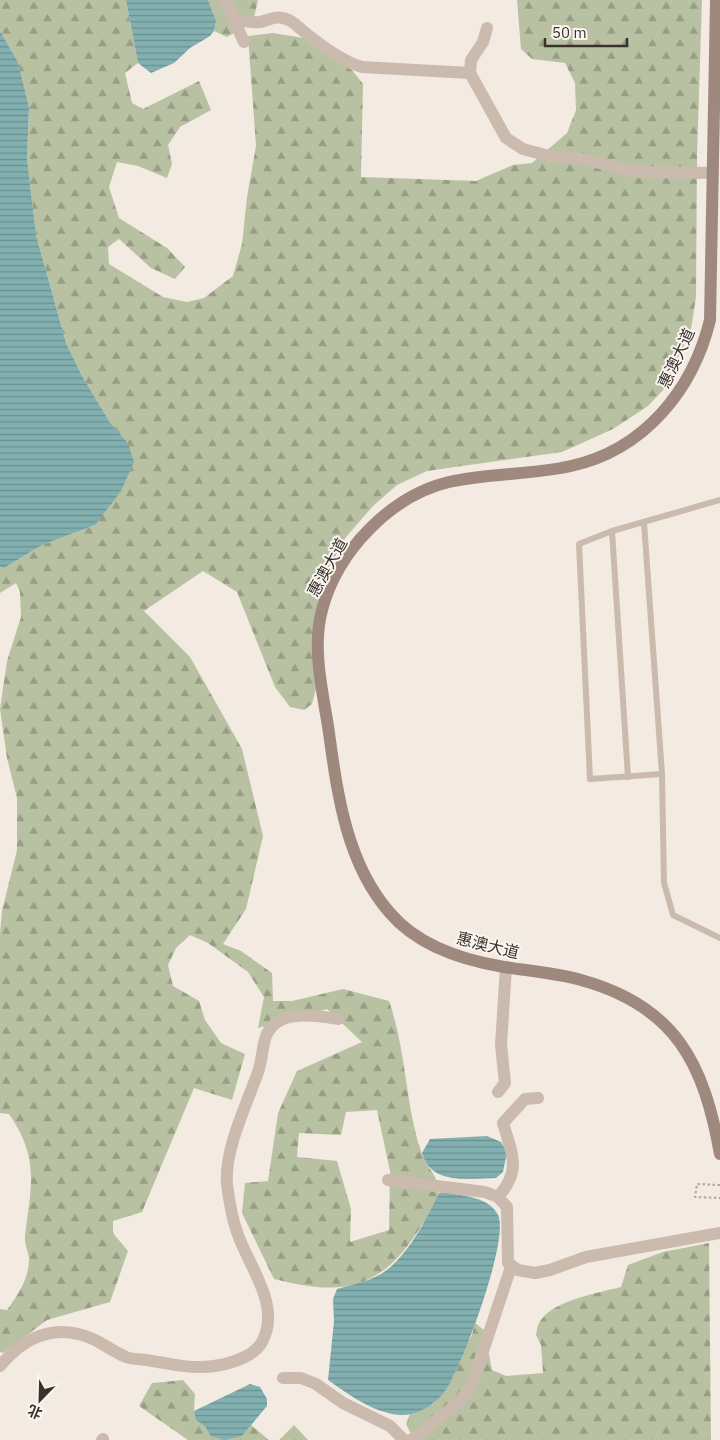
<svg xmlns="http://www.w3.org/2000/svg" width="720" height="1440" font-family="'IBM Plex Sans','Noto Sans SC',sans-serif">
<defs>
<pattern id="forest-firs" width="22" height="20" patternUnits="userSpaceOnUse" patternTransform="scale(1.25)"><rect width="22" height="20" fill="#b8c2a2"/><path d="M5 1l3.5 6h-7zM16 11l3.5 6h-7z" fill="#979e84"/></pattern>
<pattern id="water-rules" width="6" height="5" patternUnits="userSpaceOnUse" patternTransform="scale(1.25)"><rect width="6" height="5" fill="#82afaf"/><path d="M0 2.5h6" fill="none" stroke="#6b8f8f"/></pattern>
</defs>
<rect width="100%" height="100%" fill="#f3eae2"/>
<!-- forest -->
<path fill="url(#forest-firs)" fill-rule="evenodd" d="M0,0H126L138,63L125,73L132,103L143,109L199,81L211,110L180,127L168,145L172,164L167,178L138,166L117,162L109,187L119,218L167,248L185,267L175,279L151,268L119,239L108,247L109,264L163,297L187,302L204,298L233,276L242,244L247,197L256,146L248,36L273,33L310,39L352,70L363,84L361,177L476,181L513,165L532,163L567,133L576,110L575,83L565,63L532,59L521,49L517,0H702L697,156L696,297L691,329L664,389L648,406L613,429L562,452L427,471L397,485L373,506L346,537L327,570L318,603L316,689L312,704L304,710L290,707L275,687L237,592L203,571L144,611L190,657L242,749L263,836L246,909L223,944L241,951L272,973L273,1001H292L343,989L389,1001C405,1046 405,1096 418,1142C420,1147 421,1152 423,1157C427,1168 442,1180 438,1195C435,1209 424,1222 416,1234C377,1293 337,1295 274,1279L242,1213L245,1183L268,1181L278,1113L297,1071L362,1042L327,1009L258,1028L264,997L248,972L208,943L190,935L176,948L168,965L173,986L199,1001L205,1020L221,1043L245,1054L232,1100L194,1088L142,1212L113,1221V1233L128,1251L110,1302L47,1320L3,1353L0,1352V1309L7,1310C18,1295 29,1279 29,1258C28,1251 24,1243 25,1236C31,1186 40,1159 9,1114L0,1113V933L2,911L17,850V798L7,758L0,709L7,661L21,617L20,592L16,583L0,593V567L4,568L42,545L95,525L128,443L109,421L81,374L66,343L36,235L27,158L29,107L18,62L0,31ZM377,1110L390,1171L389,1230L350,1242L351,1209L337,1161L297,1157L299,1133L341,1135L346,1112Z
M208,0H258L253,22L227,37L214,31L216,21Z
M709,1243L711,1440H414L406,1424L410,1414L434,1403L472,1335L475,1323L484,1330L492,1370L506,1376L543,1373L541,1345L536,1335C537,1330 538,1323 541,1320C555,1300 598,1293 621,1287L628,1265L663,1252Z
M183,1380L195,1394L194,1411L242,1436L251,1425L269,1440H188L139,1406L152,1383Z
M294,1425L308,1440H279Z"/>
<!-- water -->
<path fill="url(#water-rules)" d="M126,0H208L216,21L214,31L210,36L190,48L174,63L151,73L138,63Z
M0,31L18,62L29,107L27,158L36,235L66,343L81,374L109,421L128,443L134,462L121,491L95,525L42,545L4,568L0,567Z
M487,1136L501,1142L507,1152L503,1172L496,1178C469,1178 431,1186 422,1153L430,1139Z
M444,1192C461,1196 489,1196 498,1215C510,1239 462,1367 445,1391C437,1402 424,1411 411,1414C383,1420 349,1395 328,1380L334,1321L333,1299L337,1289C351,1285 367,1282 381,1274C406,1259 427,1219 439,1193Z
M250,1384L260,1387L267,1399V1406L242,1436L224,1440L211,1436L205,1426L196,1420L194,1411Z"/>
<g fill="none" stroke-linecap="round" stroke-linejoin="round">
<!-- path -->
<path stroke="#b7a498" stroke-width="2" stroke-dasharray="2.5 2.5" stroke-linecap="butt" d="M720,1185L697,1184L695,1197L720,1198"/>
<!-- lane -->
<path stroke="#cbbaae" stroke-width="6" d="M720,500L612,531L579,544L590,779L662,774L664,883L673,915L720,938
M644,523L662,774
M612,531L628,777"/>
<!-- street -->
<path stroke="#cbbaae" stroke-width="12" d="M225,0L244,42
M233,17C241,21 250,23 260,22C270,20 275,15 286,19C293,21 296,25 302,30C319,44 341,61 362,67L470,73
M487,28L483,42L471,60L470,73L506,138L523,149L549,156L583,159L636,172L713,173
M498,1092L505,1083L501,1045L506,967
M388,1180L485,1192L498,1197L507,1207L508,1263L518,1270L535,1273L550,1270L586,1257L720,1233
M498,1197C522,1170 512,1154 503,1123L525,1099L538,1098
M0,1366C25,1336 55,1323 93,1339C104,1344 114,1352 126,1357C134,1360 144,1359 152,1361C167,1363 185,1368 201,1367C219,1367 252,1360 262,1342C282,1305 248,1266 237,1232C232,1218 229,1200 227,1184C224,1150 247,1104 258,1072C262,1061 262,1050 265,1039C274,1008 314,1015 338,1019
M283,1378H301L316,1384L343,1403L390,1426L404,1440
M102,1440L103,1439
M411,1440L458,1403L471,1387L511,1267"/>
<!-- secondary -->
<path stroke="#9f897f" stroke-width="12" d="M716,0L710,320C693,390 644,450 571,466C531,475 489,473 449,482C390,496 337,552 322,610C312,647 322,689 328,726C337,790 345,862 390,913C418,946 462,960 504,967C530,971 556,973 581,980C676,1006 704,1064 720,1154"/>
</g>
<g text-anchor="middle" dominant-baseline="central" stroke-width="4" stroke-linejoin="round" paint-order="stroke">
<!-- street labels -->
<g font-size="16" fill="#3a302c" stroke="#faf5ef">
<text transform="translate(676 358) rotate(-65)">惠澳大道</text>
<text transform="translate(327 567) rotate(-61)">惠澳大道</text>
<text transform="translate(488 945) rotate(14)">惠澳大道</text>
</g>
</g>
<!-- north arrow -->
<g transform="translate(40 1400) rotate(203)" stroke="#faf5ef" stroke-width="4" paint-order="stroke">
<path d="M0-4L9 19L0 12L-9 19Z" fill="#3a302c"/>
<text y="-8" font-size="14" font-weight="bold" text-anchor="middle" fill="#3a302c">北</text>
</g>
<!-- scale -->
<path d="M545 38v8h82v-8" fill="none" stroke="#3a302c" stroke-width="2.5"/>
<text x="552" y="38" font-size="15" fill="#3a302c" stroke="#faf5ef" stroke-width="4" paint-order="stroke">50 m</text>
</svg>
